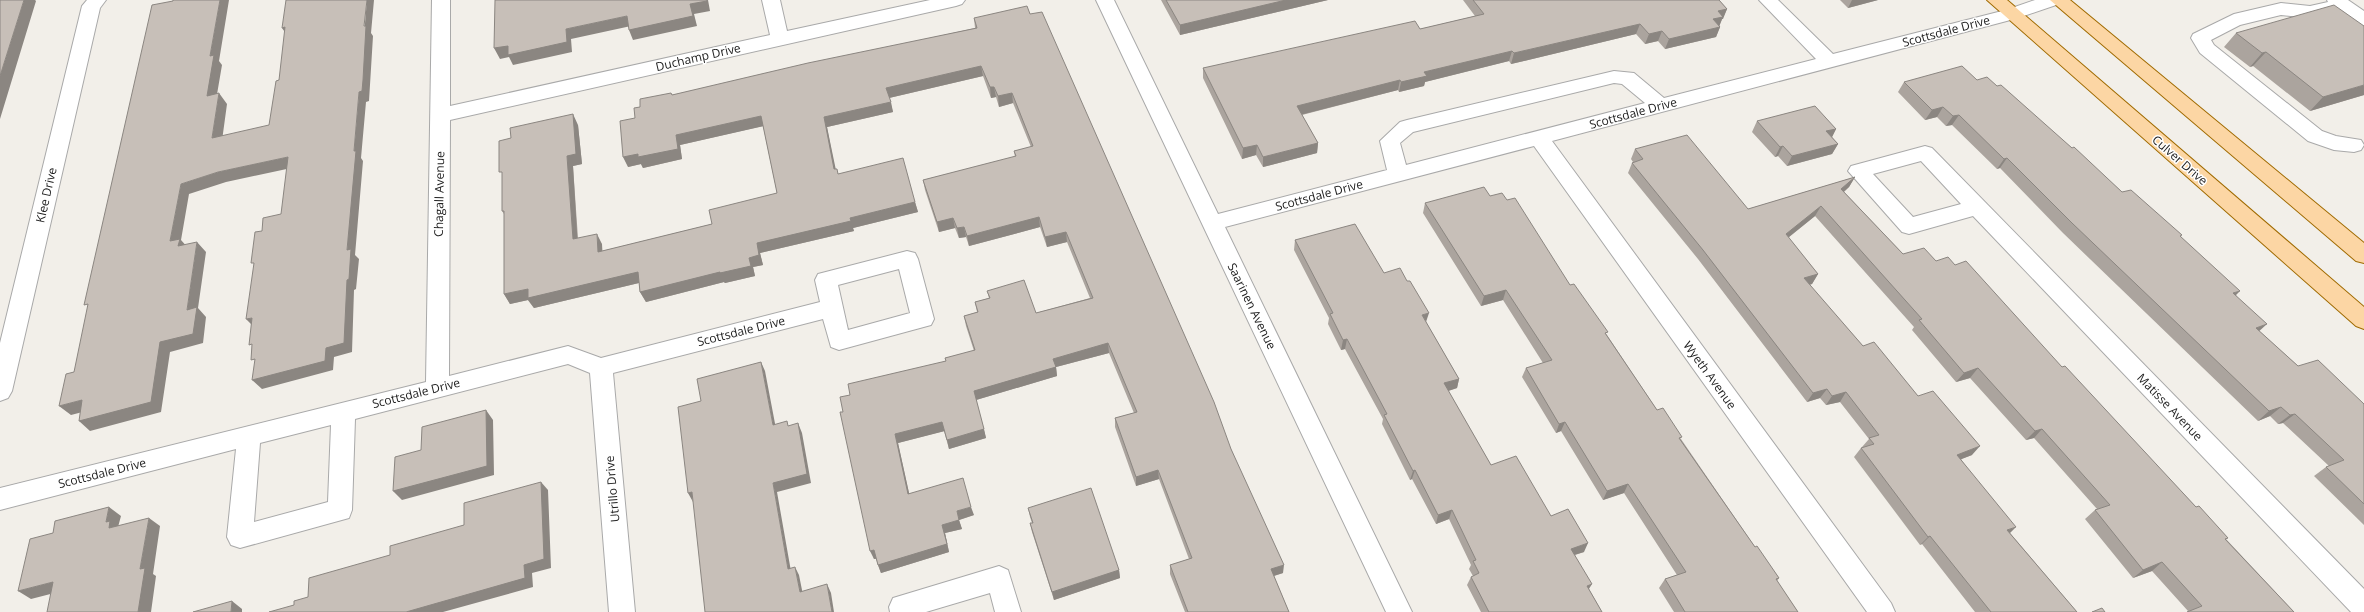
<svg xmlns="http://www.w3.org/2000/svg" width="2364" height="612" font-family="'Open Sans',sans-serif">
<rect width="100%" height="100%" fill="#f2efe9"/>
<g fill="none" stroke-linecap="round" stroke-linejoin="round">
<defs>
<path id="minor" d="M87,0H106L100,8L12,391L8,398L0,401V343L82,6Z
M432,0H450V106L770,35L762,0H780L787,31L930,0H965L962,4L956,6L450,120L449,376L568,346L601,358L820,302L815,280L818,274L907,251L915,253L918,259L934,319L931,325L839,350L831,347L823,319L613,373L635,612H609L590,373L568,364L355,419L352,510L349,518L240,548L231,545L227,537L236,449L0,510V488L426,382ZM899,269L910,313L848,330L838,285ZM331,425L328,502L254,522L260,443Z
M1096,0H1114L1218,214L1387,170L1380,141L1400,122L1407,120L1614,71L1634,73L1664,98L1816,59L1759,0H1778L1833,54L2006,10L2035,0H2062L2059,4L2018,18L1552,141L1891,603L1895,612H1867L1534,146L1225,227L1412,612H1386ZM1614,83L1622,84L1645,103L1406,165L1400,143L1413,132Z
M2327,0H2348L2364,11V26L2358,24L2340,11L2310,18L2281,15L2240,25L2211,40L2214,45L2322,131L2336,136L2361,140L2364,145L2361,150L2354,152L2334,150L2308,141L2200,53L2191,38L2193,34L2234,14L2281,3L2310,6L2328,2Z
M1925,146L1932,148L2364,589V612H2351L1973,216L1909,234L1902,232L1848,171L1851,166ZM1921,161L1961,204L1913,217L1873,174Z
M999,566L1008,570L1021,612H995L990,593L926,612H890L889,607L893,598Z"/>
<path id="major" d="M1987,0H2007L2364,307V329L2356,326Z
M2050,0H2070L2364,243V263L2356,261Z"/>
</defs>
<!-- minor casing -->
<use href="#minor" stroke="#a9a9a9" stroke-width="2"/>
<!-- major casing -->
<use href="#major" stroke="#a06b00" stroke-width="2"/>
<!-- minor -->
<use href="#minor" fill="#fff" fill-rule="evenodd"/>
<!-- major -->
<use href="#major" fill="#fcd6a4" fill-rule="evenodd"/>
</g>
<!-- wall -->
<path fill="#aba49e" d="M1161,0H1328L1180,35Z
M1463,0H1719L1727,9L1719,26L1720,27L1716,37L1665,49L1658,41L1645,44L1636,34L1511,64L1509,61L1425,82L1424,86L1399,92L1398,90L1302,115L1318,143L1317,153L1263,167L1256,155L1242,159L1203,78V68L1420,29L1475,16Z
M1840,0H1878L1848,8Z
M974,18L1231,449L1283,573L1274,576L1289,612H1185L1170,574V565L1189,559L1159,479L1136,486L1115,427V418L1134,413L1109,353L1056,367L1057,376L976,400L986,438L949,449L944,431L898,443L909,493L974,515L959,520L962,529L945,533L949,552L881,573L878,565L876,559H874L843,412L850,395L946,361L945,358L974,351L966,326L964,316L977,312L975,302L989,298L987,291L1036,313L1090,298L1067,242L1047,247L1040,227L969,246L966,237L959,238L955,228L939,232L925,190L923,180L1015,157L1014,151L1031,147L1013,103L999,107L996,97L991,98L983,76L889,98L893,112L827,127L835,169L838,174L915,202L918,212L853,228L854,231L760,253L763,265L753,267L755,276L725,283L724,282L646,302L640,292L639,283L534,308L528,300L510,304L504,294V214L502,211L578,125L582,164L573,166L578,238L602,244V251L712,224L777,193L763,126L680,145L682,159L643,168L641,164L628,167L635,118L640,107L671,93L672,95L975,28Z
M2236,33L2364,95L2310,111L2253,66L2250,67L2224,47Z
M1977,80L1997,86L2072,148L2122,192L2180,236L2236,295L2259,331L2298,366L2364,404V525L2314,476L2326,467L2329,466L2283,423L2278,424L2270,416L2258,421L2063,233L2000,168L1997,169L1952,125L1946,126L1937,117L1925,120L1898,92L1904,82Z
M1757,121L1836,129L1832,137L1838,144L1832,154L1787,166L1778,156L1775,157L1752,132Z
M1635,149L1748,209L1855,177L1849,187L1844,192L1903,254L1955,265L2062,367L2196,507L2228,538L2226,539L2294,612L2188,611L2152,571L2133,578L2085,519L2095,510L2097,509L2034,438L2026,440L1970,378L1956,382L1912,330L1914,327L1815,216L1788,238L1818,274L1812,284L1809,285L1863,346L1918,396L1972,455L1961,459L2010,533L2077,612H1975L1922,544L1920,545L1854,457L1861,448H1862V447L1869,439L1840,402L1826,405L1820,398L1807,402L1698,259L1628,173L1632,163L1633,162L1631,159Z
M1490,196L1507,200L1570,285L1607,335L1657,410L1681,439L1755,547L1779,578L1777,581L1798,612H1674L1659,588L1665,579L1677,575L1624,493L1603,500L1561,431L1556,433L1522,377L1526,368L1543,363L1503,300L1481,306L1423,213L1425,203Z
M1295,240L1384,273L1426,322L1459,379L1457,388L1448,391L1491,465L1551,516L1584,552L1575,555L1589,589L1602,612H1481L1467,585L1471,577L1473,576L1469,569L1471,565L1449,519L1436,524L1412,479L1410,480L1382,424L1383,419L1345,349L1341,350L1328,324L1329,318L1294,250Z
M1028,508L1119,570L1120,578L1054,600L1032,532L1030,523H1032L1030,517Z"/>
<!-- shaded-wall -->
<path fill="#8b8681" d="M24,0H35L36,1L0,119V76Z
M220,0H229L219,61L222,65L215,106L207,96L210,56Z
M367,0H374L371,33L373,36L369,101L366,102L361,158L363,161L355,255L359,259L356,289L354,290L352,352L334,357L333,370L262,389L252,380L326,348L347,250L354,151Z
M707,0H708L710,11L694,14L697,26L633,40L629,30L690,4Z
M1286,0H1328L1180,35V25Z
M1852,0H1878L1848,8Z
M1727,9L1723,19H1722L1719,27L1713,19L1718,11Z
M627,16L631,26L571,39L572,52L513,65L509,57L500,59L494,48L566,29Z
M1640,24L1636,34L1511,64L1514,53Z
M285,27L289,38L282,28Z
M1720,27L1716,37L1665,49L1669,39Z
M1662,31L1658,41L1645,44L1649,34Z
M1512,51L1509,61L1425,82L1424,86L1399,92L1401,82L1424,72Z
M2266,52L2253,66L2250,67L2262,53Z
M981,66L983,76L889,98L886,88Z
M1400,80L1398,90L1296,116L1297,106Z
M2364,85V95L2310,111L2323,97Z
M990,87H994L996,97L991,98Z
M219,93L227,104L221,148L212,138Z
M1012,93L1013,103L999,107L998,96Z
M891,102L893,112L827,127L838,180L834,169L824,117Z
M1943,107L1937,117L1925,120L1932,110Z
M573,114L578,125L582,164L573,166L578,249L573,239L567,156Z
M1959,115L1952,125L1946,126L1953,116Z
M761,116L764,126L680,145L682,159L643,168L641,164L628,167L623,157L676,135Z
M1836,129L1831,139L1826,131Z
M1318,143L1317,153L1263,167V157Z
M1838,144L1832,154L1787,166L1792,156Z
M1257,145L1256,155L1242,159L1243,148Z
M1783,146L1778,156L1775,157L1780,147Z
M288,157L296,167L226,182L189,194L181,240L189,249L180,248L170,241L181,184L218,172Z
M2007,158L2000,168L1997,169L2004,159Z
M1855,177L1849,187L1835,199L1841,189Z
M915,202L918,212L853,228L854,231L760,253L763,265L753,267L755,276L725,283L724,282L646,302L640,292L749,258L757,243L850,218Z
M1821,206L1815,216L1780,244L1786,234Z
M1039,217L1040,227L969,246L967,236Z
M953,218L955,228L939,232L937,222Z
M964,227L966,237L959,238L957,228Z
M1066,232L1067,242L1047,247L1045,237Z
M597,234L602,244L603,262L598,252Z
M197,242L206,252L198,308L206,317L203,343L170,352L161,412L90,431L79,421L187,310Z
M638,272L643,282L534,308L528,300L510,304L504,294L528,289Z
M1818,274L1812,284L1798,288L1804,278Z
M1506,290L1503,300L1481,306L1484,296Z
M2240,291L2230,301L2233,293Z
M1429,313L1426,322L1422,315Z
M252,318L256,329L246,319Z
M2267,324L2256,334V328Z
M1347,339L1345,349L1341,350L1343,340Z
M1108,343L1109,353L1056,367L1057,376L976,400L974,391L1053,359Z
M761,362L765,371L777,434L773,425Z
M1978,368L1970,378L1956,382L1964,373Z
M1459,379L1457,388L1442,393L1444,383Z
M1827,389L1820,398L1807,402L1813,393Z
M1846,392L1840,402L1826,405L1832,396Z
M82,400L94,409L71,415L59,406Z
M2281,407L2270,416L2258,421L2269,411Z
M486,410L493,420L494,475L402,500L393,491Z
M2295,414L2283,423L2278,424L2290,415Z
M942,422L945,431L898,443L911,502L908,494L895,434Z
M1565,422L1561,431L1556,433L1559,424Z
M798,423L802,433L811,483L777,492L792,577L788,569L773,483Z
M984,429L986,438L949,449L947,440Z
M2042,429L2034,438L2026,440L2035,431Z
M1980,446L1972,455L1949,464L1957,455Z
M1158,470L1159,479L1136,486V477Z
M1415,470L1412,479L1410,480L1413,471Z
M541,482L548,490L551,568L532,573L533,587L443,612H406L524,565Z
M1628,484L1624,493L1603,500L1607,491Z
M692,492L693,502L688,493Z
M109,507L121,516L118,527L109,528L106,522Z
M971,507L974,515L959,520L957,511Z
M1452,510L1449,519L1436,524L1438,515Z
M149,518L160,526L153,574L156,576L151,612H138L140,569Z
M959,520L962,529L945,533L949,552L881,573L878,565L942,525Z
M2016,527L2007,536V530Z
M1930,536L1922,544L1920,545L1928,537Z
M1588,543L1584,552L1567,557L1571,549Z
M874,550L878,558L874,559L870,551Z
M2162,562L2152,571L2133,578L2143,570Z
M1284,565L1283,573L1270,577L1271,569Z
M795,567L799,575L804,600L800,592Z
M1119,570L1120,578L1054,600L1052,592Z
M53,582L66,590L31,599L18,591Z
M827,584L831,593L834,612H832Z
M1592,584L1587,592V586Z
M232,601L242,609V612H231Z"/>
<!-- building -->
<path fill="#c7bfb8" stroke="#8b8681" d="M0,0H24L0,76Z
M173,0H220L210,56L214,55L207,96L219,93L212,138L269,125L276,81L279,80L285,27L282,28L286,0H367L364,26H366L363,80L362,91L359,92L354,151H356L347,250L351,249L349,279L347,280L344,343L326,348L325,361L252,380L255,359L251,360L252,344L249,345L252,318L246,319L254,263H251L255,232L262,231L263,218L281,214L288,157L218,172L181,184L170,241L180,239L178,246L197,242L187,310L197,307L193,334L160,342L151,402L79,421L82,400L59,406L66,374L74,372L88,304L84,305L152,5L173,1Z
M495,0H707V1L690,4L693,16L629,30L627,16L566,29L567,42L508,55V46L494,48Z
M1166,0H1286L1180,25Z
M1473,0H1719L1727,9L1718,11L1723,17L1713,19L1720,27L1669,39L1662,31L1649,34L1640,24L1514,53L1512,51L1424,72L1427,76L1401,82L1400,80L1297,106L1318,143L1263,157L1257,145L1243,148L1203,68L1415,21L1420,29L1484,14Z
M2334,5L2364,26V85L2323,97L2266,52L2262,53L2236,33Z
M1027,6L1030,14L1042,12L1214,402L1231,449L1284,565L1271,569L1289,612H1188L1170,565L1192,558L1158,470L1136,477L1115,418L1137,412L1108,343L1053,359L1056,367L974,391L984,429L947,440L942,422L895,434L908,494L963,478L971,507L957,511L959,520L942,525L947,544L878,565L874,550L870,551L840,412H843L840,397L850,395L848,384L946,361L945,358L975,350L964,316L978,312L975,302L990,298L987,291L1024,280L1036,313L1093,298L1066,232L1045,237L1039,217L967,236L964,227L957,228L953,218L937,222L923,180L1016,156L1014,151L1033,146L1012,93L998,96L994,87H990L981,66L886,88L891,102L824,117L834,169H837L838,174L903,158L915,202L850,218L851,221L757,243L759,255L749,258L751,266L720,273V272L640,292L638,272L528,298V289L504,294V211H502V172H499V141L511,138L510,128L573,114L576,154L567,156L573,239L597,234L598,252L712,224L709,210L777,193L761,116L676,135L678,149L638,157V154L623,157L620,121L635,118L634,108L640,107V99L671,93L672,95L808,63L977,28L974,18Z
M1962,66L1977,80L1987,77L1997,86L2001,85L2072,148L2074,147L2122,192L2131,190L2182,235L2180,236L2240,291L2233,293L2267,324L2256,328L2298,366L2318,360L2364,404V504L2326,467L2344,460L2295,414L2290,415L2281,407L2269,411L2072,223L2007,158L2004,159L1959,115L1953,116L1943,107L1932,110L1904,82Z
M1815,106L1836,129L1826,131L1838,144L1792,156L1783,146L1780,147L1757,121Z
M1687,135L1748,209L1855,177L1841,189L1903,254L1924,248L1936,261L1948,257L1955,265L1966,261L2062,367L2065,366L2196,507L2199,506L2228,538L2225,539L2294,612H2187L2202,606L2162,562L2143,570L2095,510L2110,505L2042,429L2035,431L1978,368L1964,373L1919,320L1922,319L1821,206L1786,234L1818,274L1804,278L1863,346L1874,342L1918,396L1933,391L1980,446L1957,455L2016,527L2007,530L2077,612H1991L1930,536L1928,537L1861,448L1874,444L1869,438L1879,435L1846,392L1832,396L1827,389L1813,393L1703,250L1632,163L1643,159L1635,149Z
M1484,187L1490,196L1502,193L1507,200L1515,198L1570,285L1574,284L1608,332L1605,333L1657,410L1663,408L1682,437L1679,438L1755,547L1757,546L1779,578L1776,579L1798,612H1685L1665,579L1686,572L1628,484L1607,491L1565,422L1559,424L1526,368L1552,360L1506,290L1484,296L1425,203Z
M1355,224L1384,273L1400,268L1407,281H1410L1429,313L1422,315L1459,379L1444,383L1491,465L1516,456L1551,516L1568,509L1588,543L1571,549L1592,584L1587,586L1602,612H1489L1471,577L1479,573L1473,561L1476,560L1452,510L1438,515L1415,470L1413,471L1384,415L1387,414L1347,339L1343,340L1330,314L1333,313L1295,240Z
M761,362L773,425L787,421L788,426L798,423L807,474L773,483L788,569L795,567L800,592L827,584L832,612H705L692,492L688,493L678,407L701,401L697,379Z
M486,410L487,466L393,491L395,457L421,450L422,427Z
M541,482L544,559L524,565L525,578L406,612H269L294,605V601L308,597L309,578L390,555V546L464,525V503Z
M1091,488L1119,570L1052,592L1030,523H1033L1028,508Z
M109,507L106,522L110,521L109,528L149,518L140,569L145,568L138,612H47L53,582L18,591L30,539L53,533L55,521Z
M232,601L231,612H193Z
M2102,608L2105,612H2092Z"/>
<g text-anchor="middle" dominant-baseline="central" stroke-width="3" stroke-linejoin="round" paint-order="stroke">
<!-- street labels -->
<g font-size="12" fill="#222" stroke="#fff">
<text transform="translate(1946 31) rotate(-15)">Scottsdale Drive</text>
<text transform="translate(698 57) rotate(-13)">Duchamp Drive</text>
<text transform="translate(1633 113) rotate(-15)">Scottsdale Drive</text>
<text transform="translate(2180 160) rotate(41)">Culver Drive</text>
<text transform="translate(439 194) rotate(-89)">Chagall Avenue</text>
<text transform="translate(46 195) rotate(-77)">Klee Drive</text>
<text transform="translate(1319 195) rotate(-15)">Scottsdale Drive</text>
<text transform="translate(1252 306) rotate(64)">Saarinen Avenue</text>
<text transform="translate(741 331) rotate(-14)">Scottsdale Drive</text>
<text transform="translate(1710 375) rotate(54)">Wyeth Avenue</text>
<text transform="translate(416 393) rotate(-14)">Scottsdale Drive</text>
<text transform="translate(2170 407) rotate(46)">Matisse Avenue</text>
<text transform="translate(102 473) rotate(-14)">Scottsdale Drive</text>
<text transform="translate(612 489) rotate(-95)">Utrillo Drive</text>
</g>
</g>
</svg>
